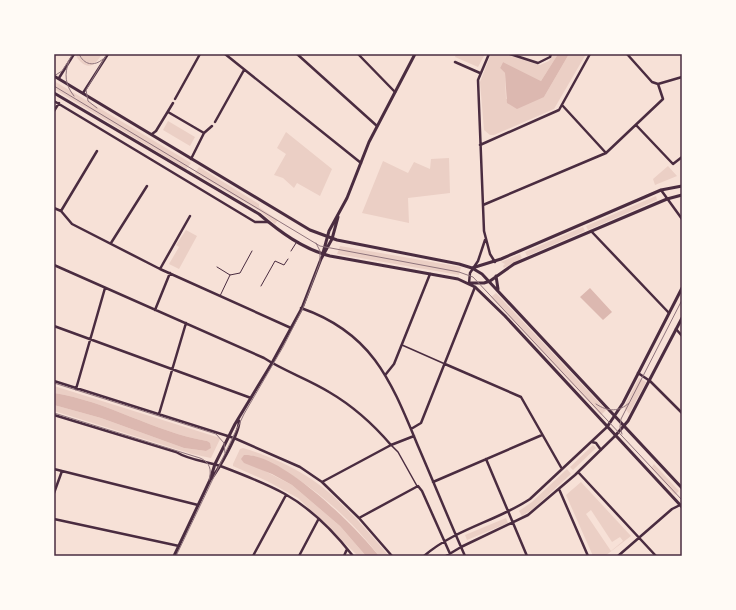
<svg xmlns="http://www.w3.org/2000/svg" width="736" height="610" font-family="Cabin,sans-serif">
<rect width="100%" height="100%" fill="#f7e1d7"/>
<!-- green -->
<path fill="#ebcfc5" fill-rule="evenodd" d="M76,54H102C97,62 90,71 81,62C78,59 77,58 76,54Z
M456,54H485L478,67L455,57Z
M491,54H505L540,65L549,61L553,54H558L541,81L503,62L500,68L505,73L506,99L544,97L569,54H586L554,109L494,135H490L484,130L480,82Z
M54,81L191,163L186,169L54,89Z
M168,121L195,137L190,146L163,130Z
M286,132L332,169L320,196L297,183L294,188L283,178L274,175L286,154L277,148Z
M449,158L450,193L408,198L409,223L362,213L383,161L408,173L414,162L430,169L431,159Z
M668,166L677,176L655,185L653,179Z
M199,167L259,204V207L278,220L275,224L261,212L195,173Z
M656,196L657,200L588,230L586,226Z
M583,227L585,231L527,256L525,252Z
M186,230L197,236L179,269L169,264L179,247L176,245Z
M340,246L461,267L459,275L337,254Z
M520,254L522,258L504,268L503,266L505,264L501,262Z
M496,293L606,410L601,415L491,297Z
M639,378L646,382L629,414L624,407Z
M54,386L220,438V439L211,458L192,454L54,411V405L101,418L184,448L206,451L211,447L207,441C154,432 107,401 54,393Z
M593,445L596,448L573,470L570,467Z
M243,448C266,455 287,464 308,477C336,494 367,530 389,556H379C347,514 301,473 250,455L263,470L292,485L340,526L366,556H358L298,498L267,481L233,466V464L240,449Z
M654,464L679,491L675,495L651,468Z
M567,469L571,474L533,509L522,516L519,511L532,502Z
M581,482L631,536L605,556H593L566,495ZM591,510L612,542L620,537L623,541L611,551L586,514Z
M506,518L508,523L467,540L465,535Z"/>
<!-- water -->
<path fill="#dcb8b0" d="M558,54H569L544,97L517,109L507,103L505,73L500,68L503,62L541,81Z
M590,288L612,312L603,320L580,297Z
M54,393C107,401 154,432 207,441L210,443L211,448L206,451L184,448L101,418L54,405Z
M244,455C282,453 356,527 379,556H366L340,526L292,485L272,474L244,463L241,459Z"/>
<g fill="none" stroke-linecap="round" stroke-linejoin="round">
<!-- service -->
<path stroke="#4a2c40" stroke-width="1" d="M291,251L296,243
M217,267L230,275L240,273L252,251
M261,286L275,261L284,265L288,259
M220,296L230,275"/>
<!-- pedestrian -->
<path stroke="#4a2c40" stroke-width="1.5" d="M402,345L445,364
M391,445L398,452L417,486"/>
<!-- minor -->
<path stroke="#4a2c40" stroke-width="2.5" d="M225,54L361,163
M297,54L377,126
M358,54L395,92
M489,54L478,80L484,231L490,254L495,262
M510,54L538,63L550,57L551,54
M627,54L652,82L658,84
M455,62L480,73
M59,78L74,54
M658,84L682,77
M83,93L108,54
M175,99L200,54
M54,101L255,222H268
M562,105L606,153
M54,111L59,103
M168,112L204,133
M215,122L244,70
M636,125L673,164L682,157
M152,134L156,131L173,103
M480,145L559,110L590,54
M191,159L204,133L212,126
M661,190L682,219
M483,205L606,153L663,99L658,84
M54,208L61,211L72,224L160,269L291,328
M61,211L97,151
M591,231L669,313
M111,243L147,186
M54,265L264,358C284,371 308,379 329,392C353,406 373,424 391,445
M160,269L190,216
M469,283L470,273L478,261L485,240
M301,308C373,333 391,381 418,446C434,483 449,520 465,556
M155,310L170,273
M54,326L251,398
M676,329L682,336
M445,364L521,397L562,469
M638,373L650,381L682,413
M386,374L394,364L430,274
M54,381L234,438L300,467L322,482L359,518L392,556
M76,389L105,288
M159,414L186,323
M54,415L176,452C191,461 207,461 223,467C244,475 265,483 285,494C310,508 335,533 353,556
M411,429L421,423L475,287
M592,442L596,443L601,450
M486,459L527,556
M54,469L198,505
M578,472L656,556
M322,482L391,445L414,436
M433,482L542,435
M559,489L588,556
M54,493L62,471
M359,518L418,486L422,491L451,556
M54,519L179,546
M253,556L286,495
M299,556L318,520
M344,556L347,549
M424,556C455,529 497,521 530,499L607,427
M446,556L461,547L528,515L575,475L615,436
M618,556L672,509L680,505"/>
<!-- tertiary -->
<path stroke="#4a2c40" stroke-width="3" d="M323,253L329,231L347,198L369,142L415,54
M211,479C219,469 240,432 239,421
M174,556L210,480L215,464L235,424L272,363L302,308L321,259L332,239L338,217"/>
<!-- secondary -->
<path stroke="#4a2c40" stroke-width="3" d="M54,76L310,230L337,240L459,264L472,268L482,274L682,488
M54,93L259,214C280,232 303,249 330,256L458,279L475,287L505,316L682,507
M472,268L501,259L661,190L682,186
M496,276L498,289
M469,283H484L490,281L514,264L667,199L682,195
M607,427L623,403L682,288
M615,436L628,421L682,318"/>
<!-- tram -->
<path stroke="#8f747c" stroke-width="1" d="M79,54C84,65 94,67 103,59
M69,61C64,74 65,85 74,96
M54,76L62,71L73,54
M54,86L320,246L459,272L473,277L682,500
M97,108L88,101L86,90L107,54
M54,383L216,434L224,443L225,453
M596,404C608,412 619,412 629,403
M54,413L200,458C210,462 212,470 209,480
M622,434L620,427L621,419L682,300
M176,556L244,414L283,347L303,308L320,262V251L316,243"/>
</g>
<!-- border -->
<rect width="736" height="610" fill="none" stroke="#fffaf5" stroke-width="110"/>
<rect x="55" y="55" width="626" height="500" fill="none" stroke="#4a2c40" stroke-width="1.5"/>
</svg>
